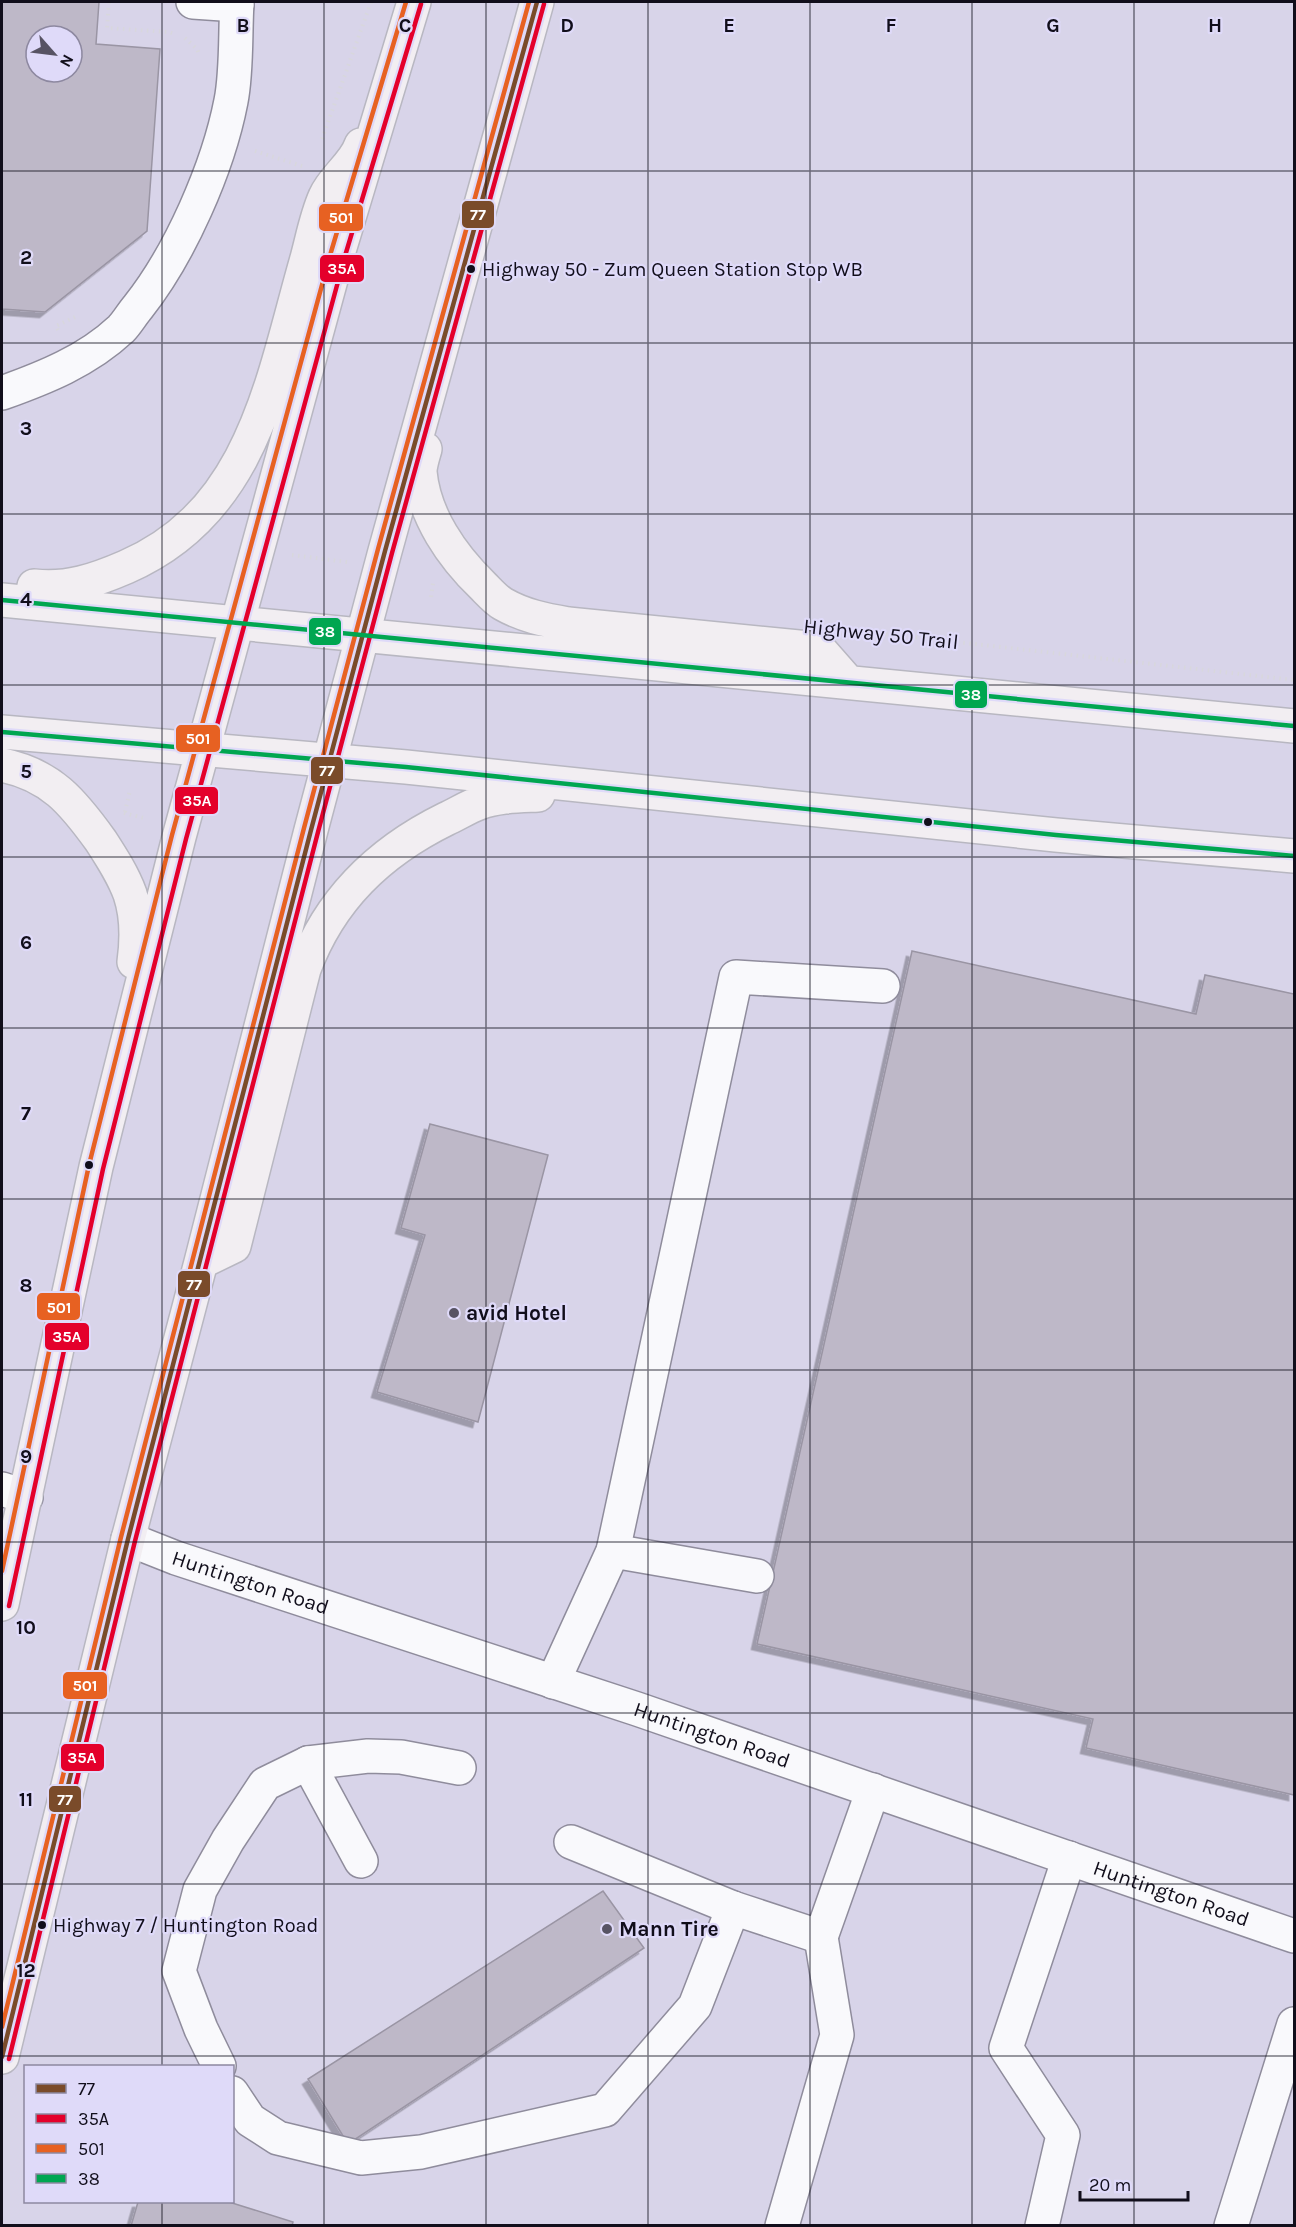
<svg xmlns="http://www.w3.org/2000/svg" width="1296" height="2227" font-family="Karla,sans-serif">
<defs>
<filter id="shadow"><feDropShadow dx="-5.5" dy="5.5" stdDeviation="0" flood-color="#0004"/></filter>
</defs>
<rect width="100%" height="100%" fill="#d8d4e9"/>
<!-- building -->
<path fill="#beb8c8" stroke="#9a95a4" stroke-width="1.5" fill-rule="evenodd" filter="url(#shadow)" d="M2,2H99L96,44L160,49L147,231L45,312L2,309ZM36,36H72V72H36Z
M912,951L1196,1014L1205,975L1294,994V1795L1086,1748L1093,1719L757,1644Z
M430,1124L548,1155L478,1422L377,1392L425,1235L401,1228Z
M603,1891L644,1948L348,2144L308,2079Z
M138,2202H229L293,2222L292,2226H131Z"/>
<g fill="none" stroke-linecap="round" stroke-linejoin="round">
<defs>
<g id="minor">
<path d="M193,2L237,5"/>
<path d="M2,393C44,378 87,361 121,329C127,323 132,314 138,307C180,254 218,168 231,101C237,71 235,33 237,2"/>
<path d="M2,1489L26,1497"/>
<path id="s1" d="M128,1539L176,1558L637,1709L1294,1936"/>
<path d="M613,1551L757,1576"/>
<path d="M553,1682L613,1551L736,977L883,986"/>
<path d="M308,1763L361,1861"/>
<path d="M571,1842L733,1908L821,1937L873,1790"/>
<path d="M219,2066L201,2029L179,1971L200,1890L228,1840L265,1784L308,1763L368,1756L401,1757L459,1768"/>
<path d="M232,2093L250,2120L278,2138L361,2158L421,2152L605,2110L695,2006L733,1908"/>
<path d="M782,2226L837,2035L821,1937"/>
<path d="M1042,2226L1063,2135L1006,2048L1069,1858"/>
<path d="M1231,2226L1294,2024"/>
</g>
<path id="major" d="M425,449C423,456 420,465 420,472C424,516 452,556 483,586C489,592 496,600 503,604C524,616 545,620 568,624L819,649L848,682
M34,586C67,590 96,580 126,567C253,512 272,381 306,262C312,241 316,217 325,197C333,178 355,164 361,145
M2,600L1294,726
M2,732L406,767L1056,835L1294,856
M2,765C51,775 73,802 101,841C112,858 123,875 130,894C137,915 137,940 134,962
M201,1262L234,1246L304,969C330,899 379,852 446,819C457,814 468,807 479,803C498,796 518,796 538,795
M2,1604L96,1167L179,837L338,254L414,2
M2,2057L128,1539L201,1262L311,830L385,551L537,2"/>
</defs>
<!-- minor casing -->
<use href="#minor" stroke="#8f8c9c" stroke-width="36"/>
<!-- major casing -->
<use href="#major" stroke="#b8b7c1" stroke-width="36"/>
<!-- path -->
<path stroke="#d8d7dd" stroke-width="4" stroke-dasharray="1.5 4.5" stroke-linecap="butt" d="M109,2L107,28L169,32L175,34
M185,38L197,49L199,54
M322,139L371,2
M255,151L302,166
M58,330L56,326L77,316
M292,555L347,562
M431,597L433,583
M850,630L1294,680
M125,812L130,790
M124,813L144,818"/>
<!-- minor -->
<use href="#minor" stroke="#f9f9fc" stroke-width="33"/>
<!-- major -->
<use href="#major" stroke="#f2eef2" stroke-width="33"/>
<defs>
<path id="bus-1" d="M2,2057L128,1539L311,830L385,551L537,2"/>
<path id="bus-2" d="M9,1606L103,1169L186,839L345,256L421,4
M9,2059L135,1541L318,832L392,553L544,4"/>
<path id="bus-3" d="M2,1571L89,1165L172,835L331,252L406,2
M2,2027L121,1537L304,828L378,549L529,2"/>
<path id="bus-4" d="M2,600L1294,726
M2,732L406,767L1056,835L1294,856"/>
</defs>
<!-- bus-1 casing -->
<use href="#bus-1" stroke="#dfdaf9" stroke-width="9"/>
<!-- bus-2 casing -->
<use href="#bus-2" stroke="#dfdaf9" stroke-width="9"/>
<!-- bus-3 casing -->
<use href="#bus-3" stroke="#dfdaf9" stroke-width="9"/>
<!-- bus-4 casing -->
<use href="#bus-4" stroke="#dfdaf9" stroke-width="9"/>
<!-- bus-1 -->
<use href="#bus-1" stroke="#7a4b2a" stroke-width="4.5"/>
<!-- bus-2 -->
<use href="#bus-2" stroke="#e4002b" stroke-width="4.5"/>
<!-- bus-3 -->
<use href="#bus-3" stroke="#e76122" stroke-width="4.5"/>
<!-- bus-4 -->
<use href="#bus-4" stroke="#00a651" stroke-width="4.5"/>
</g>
<!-- grid -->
<path fill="none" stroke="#110e1b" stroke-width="1.5" stroke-opacity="0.55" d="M162,2V2066M324,2V2226M486,2V2226M648,2V2226M810,2V2226M972,2V2226M1134,2V2226M2,171H1294M2,343H1294M2,514H1294M2,685H1294M2,857H1294M2,1028H1294M2,1199H1294M2,1370H1294M2,1542H1294M2,1713H1294M2,1884H1294M2,2056H1294M162,2202V2226"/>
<!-- markers -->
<g fill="#110e1b" stroke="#dfdaf9" stroke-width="2">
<circle cx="471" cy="269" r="5"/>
<circle cx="928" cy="822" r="5"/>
<circle cx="89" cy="1165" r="5"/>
<circle cx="42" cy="1925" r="5"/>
</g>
<g fill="#575363" stroke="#dfdaf9" stroke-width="2">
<circle cx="454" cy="1313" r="6"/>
<circle cx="607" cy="1929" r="6"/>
</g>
<g text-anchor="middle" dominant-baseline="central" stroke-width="4.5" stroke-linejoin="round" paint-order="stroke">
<!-- bus labels -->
<g font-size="20" fill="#110e1b" stroke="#dfdaf9" text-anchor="start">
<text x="482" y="269">Highway 50 - Zum Queen Station Stop WB</text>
<text x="53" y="1925">Highway 7 / Huntington Road</text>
</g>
<!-- street labels -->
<g font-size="21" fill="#110e1b" stroke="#dfdaf9">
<text transform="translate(881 634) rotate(6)">Highway 50 Trail</text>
<text stroke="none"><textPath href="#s1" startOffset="130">Huntington Road</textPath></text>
<text stroke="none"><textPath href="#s1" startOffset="616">Huntington Road</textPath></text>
<text stroke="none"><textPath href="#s1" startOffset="1102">Huntington Road</textPath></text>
</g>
<!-- poi labels -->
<g font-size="21" font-weight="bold" fill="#110e1b" stroke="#dfdaf9" text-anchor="start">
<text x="466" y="1313">avid Hotel</text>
<text x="619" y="1929">Mann Tire</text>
</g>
</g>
<g font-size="20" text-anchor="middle" font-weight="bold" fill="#110e1b" stroke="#dfdaf9" stroke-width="4.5" stroke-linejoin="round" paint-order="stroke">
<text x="243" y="32">B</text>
<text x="405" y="32">C</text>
<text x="567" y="32">D</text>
<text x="729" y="32">E</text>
<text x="891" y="32">F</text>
<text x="1053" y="32">G</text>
<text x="1215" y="32">H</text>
<text x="26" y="264">2</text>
<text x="26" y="435">3</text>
<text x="26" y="606">4</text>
<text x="26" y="778">5</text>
<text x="26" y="949">6</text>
<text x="26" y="1120">7</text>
<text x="26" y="1292">8</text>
<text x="26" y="1463">9</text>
<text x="26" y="1634">10</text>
<text x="26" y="1806">11</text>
<text x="26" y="1977">12</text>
</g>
<g stroke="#dfdaf9" stroke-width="2">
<rect x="461" y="200" width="34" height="29" rx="6" fill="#7a4b2a"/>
<rect x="318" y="203" width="46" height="29" rx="6" fill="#e76122"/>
<rect x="319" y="254" width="46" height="29" rx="6" fill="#e4002b"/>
<rect x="308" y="617" width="34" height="29" rx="6" fill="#00a651"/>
<rect x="954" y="680" width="34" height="29" rx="6" fill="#00a651"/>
<rect x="175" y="724" width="46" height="29" rx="6" fill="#e76122"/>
<rect x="310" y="756" width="34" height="29" rx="6" fill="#7a4b2a"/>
<rect x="174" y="786" width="45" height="29" rx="6" fill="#e4002b"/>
<rect x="177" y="1270" width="34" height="28" rx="6" fill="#7a4b2a"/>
<rect x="36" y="1292" width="45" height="29" rx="6" fill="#e76122"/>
<rect x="44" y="1322" width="46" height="29" rx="6" fill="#e4002b"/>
<rect x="62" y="1671" width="46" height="29" rx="6" fill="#e76122"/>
<rect x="60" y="1743" width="45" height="29" rx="6" fill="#e4002b"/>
<rect x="48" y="1785" width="34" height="28" rx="6" fill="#7a4b2a"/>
</g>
<g font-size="16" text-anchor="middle" font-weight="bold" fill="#fff">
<text x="478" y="220">77</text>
<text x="341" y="223">501</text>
<text x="342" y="274">35A</text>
<text x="325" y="637">38</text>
<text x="971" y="700">38</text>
<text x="198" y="744">501</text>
<text x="327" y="776">77</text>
<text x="197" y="806">35A</text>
<text x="194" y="1290">77</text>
<text x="59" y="1313">501</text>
<text x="67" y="1342">35A</text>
<text x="85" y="1691">501</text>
<text x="82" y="1763">35A</text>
<text x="65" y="1805">77</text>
</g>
<!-- border -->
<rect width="1296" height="2227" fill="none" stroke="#110e1b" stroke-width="6"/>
<!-- legend -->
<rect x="24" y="2065" width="210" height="138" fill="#dfdaf9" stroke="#8d88a0" stroke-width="1.5"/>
<rect x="36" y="2084" width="30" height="9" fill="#7a4b2a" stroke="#8d88a0" stroke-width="1.5"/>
<text x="78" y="2095" font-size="18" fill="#110e1b">77</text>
<rect x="36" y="2114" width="30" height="9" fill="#e4002b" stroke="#8d88a0" stroke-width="1.5"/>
<text x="78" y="2125" font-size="18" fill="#110e1b">35A</text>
<rect x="36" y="2144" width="30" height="9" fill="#e76122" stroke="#8d88a0" stroke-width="1.5"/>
<text x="78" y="2155" font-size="18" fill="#110e1b">501</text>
<rect x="36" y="2174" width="30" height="9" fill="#00a651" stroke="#8d88a0" stroke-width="1.5"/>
<text x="78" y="2185" font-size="18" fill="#110e1b">38</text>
<!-- north arrow -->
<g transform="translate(54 54) rotate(118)"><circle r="28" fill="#dfdaf9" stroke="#8d88a0" stroke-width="1.5"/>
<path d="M0-4.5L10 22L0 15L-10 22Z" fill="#575363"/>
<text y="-9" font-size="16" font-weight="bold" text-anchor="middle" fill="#110e1b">N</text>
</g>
<!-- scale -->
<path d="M1080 2191v9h108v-9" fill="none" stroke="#110e1b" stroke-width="3"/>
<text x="1089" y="2191" font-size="18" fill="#110e1b" stroke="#dfdaf9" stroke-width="4.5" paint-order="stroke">20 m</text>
</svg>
